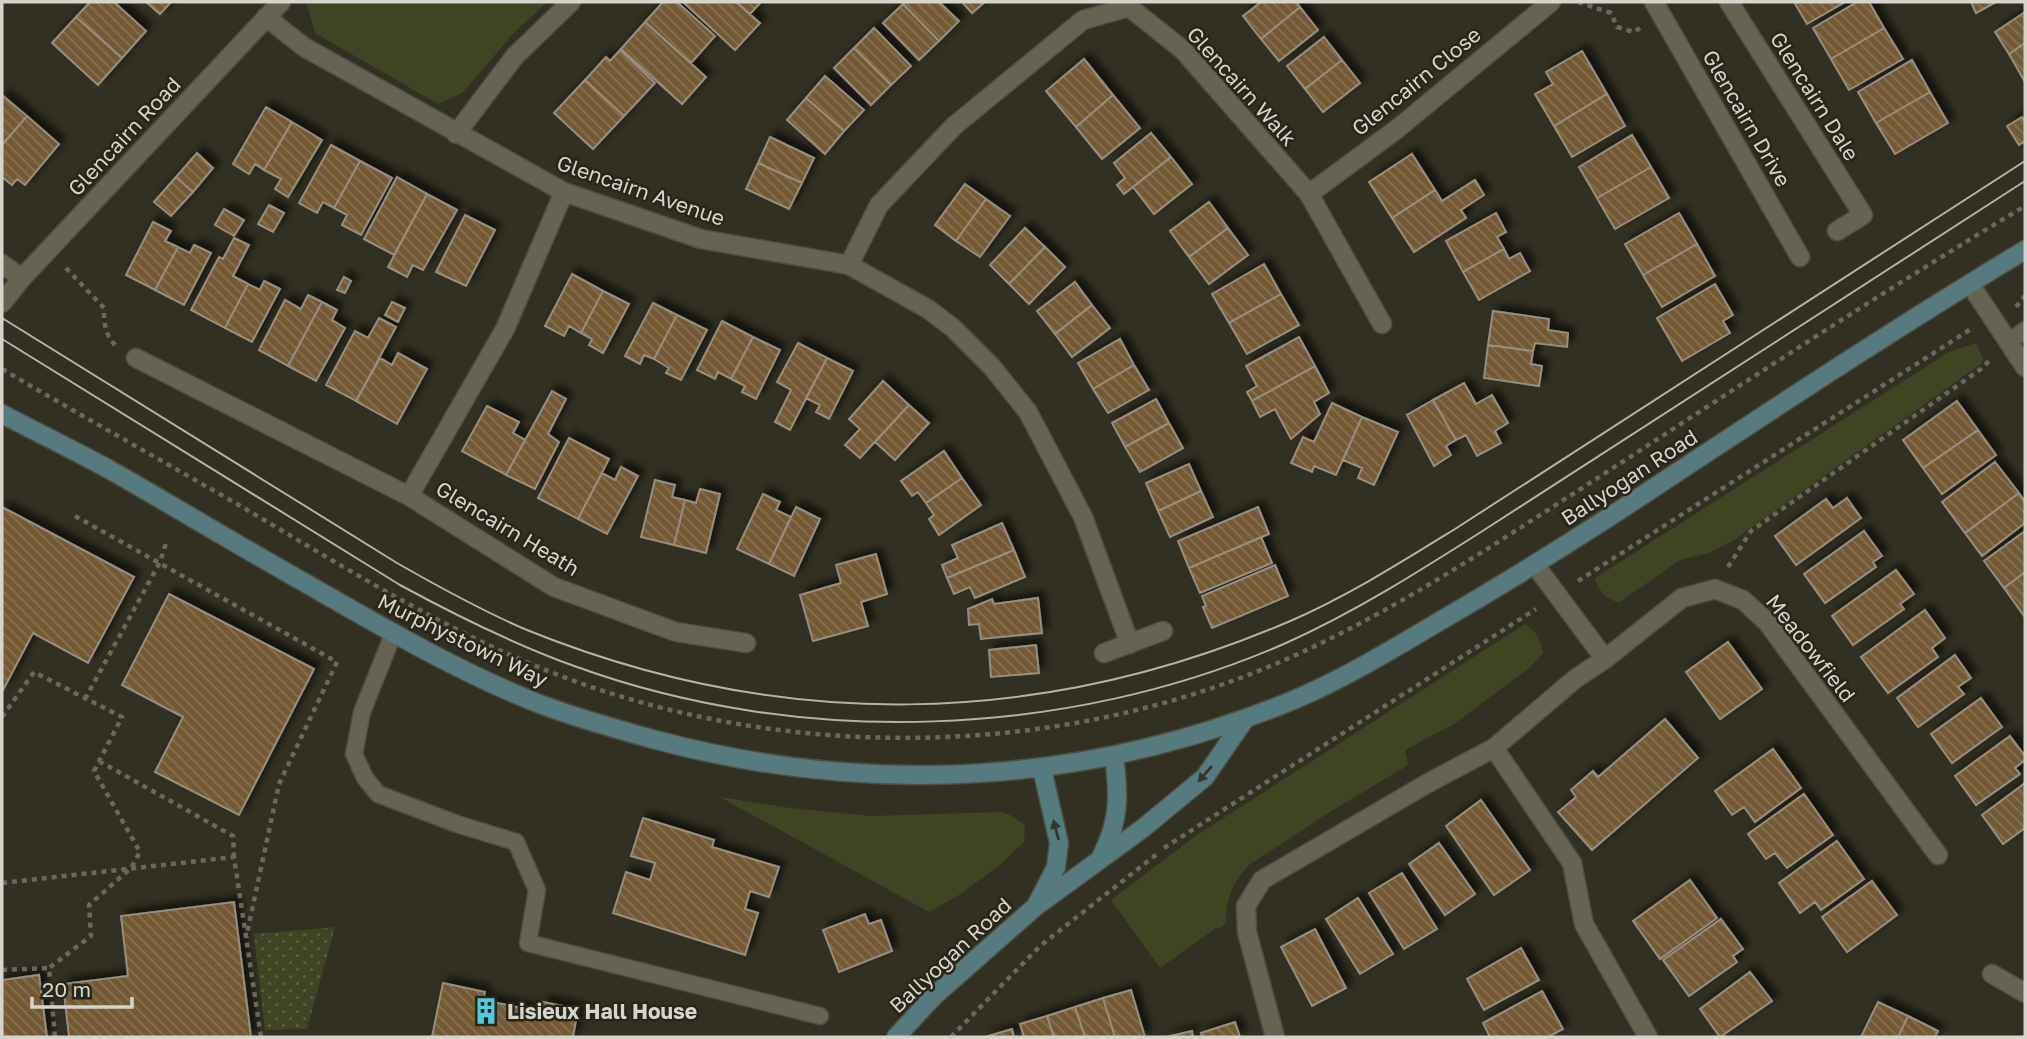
<svg xmlns="http://www.w3.org/2000/svg" width="2027" height="1039" font-family="'Golos Text',sans-serif">
<defs>
<pattern id="park-dots" width="8" height="8" patternUnits="userSpaceOnUse" patternTransform="scale(1.75)"><rect width="8" height="8" fill="#3f4522"/><path d="M2 2h.1M6 6h.1" fill="none" stroke="#5a5f41" stroke-width="1.8" stroke-linecap="round"/></pattern>
<pattern id="building-back-hatch" width="6" height="6" patternUnits="userSpaceOnUse" patternTransform="scale(1.75)"><rect width="6" height="6" fill="#735a34"/><path d="M-1 5l2 2M0 0l6 6M5-1l2 2" fill="none" stroke="#867150"/></pattern>
<filter id="shadow"><feDropShadow dx="6" dy="-6" stdDeviation="3.5" flood-color="#0009"/></filter>
</defs>
<rect width="100%" height="100%" fill="#323022"/>
<!-- grass -->
<path fill="#3f4522" d="M308,2H547L513,34L462,93L438,104L315,33L307,5Z
M1976,343L1983,359L1981,364L1734,540L1709,553L1680,560L1620,602C1608,601 1597,590 1595,578L1949,352Z
M1525,624C1536,631 1541,640 1543,653L1529,668L1454,724L1405,750L1408,765L1325,815L1249,865C1233,882 1225,900 1226,923L1218,929L1216,928L1160,968L1111,900L1194,837Z
M720,797L790,808L871,816L1001,812L1010,815L1025,825L1024,842L1001,864L959,895L929,912Z"/>
<!-- park -->
<path fill="url(#park-dots)" d="M335,927L307,1029L265,1030L254,934Z"/>
<!-- building -->
<path fill="url(#building-back-hatch)" stroke="#978e80" stroke-width="2" filter="url(#shadow)" d="M90,2H114L146,31L122,58L76,17Z
M146,2H171L160,14Z
M663,2H677L715,36L691,63L645,22Z
M683,2H736L760,23L735,50Z
M736,2H761L750,14Z
M904,2H939L959,21L939,41L903,4Z
M962,2H985L972,13Z
M1261,2H1296L1300,7L1261,39L1243,16Z
M1794,2H1845L1807,24Z
M1857,2H1869L1884,28L1831,59L1813,28Z
M1971,2H1996L1976,13Z
M903,4L939,41L919,60L883,23Z
M1300,7L1318,30L1279,61L1261,39Z
M2025,12V43L2009,54L1995,32Z
M76,17L122,58L98,85L52,43Z
M645,22L706,77L682,104L621,49Z
M874,28L911,66L891,85L854,48Z
M1884,28L1903,59L1849,90L1831,59Z
M1324,37L1342,60L1305,89L1287,66Z
M2025,43V82L2009,54Z
M854,48L891,85L871,105L834,68Z
M620,50L655,83L624,116L585,80L606,57L610,61Z
M1582,51L1607,94L1554,126L1535,94L1553,84L1546,72Z
M1084,59L1113,95L1076,127L1046,91Z
M1342,60L1360,83L1323,112L1305,89Z
M1912,60L1930,92L1876,123L1858,92Z
M825,76L864,110L844,131L806,98Z
M585,80L624,116L593,149L554,113Z
M1930,92L1948,123L1895,154L1876,123Z
M1607,94L1625,126L1572,157L1554,126Z
M2,95L27,116L2,145Z
M1113,95L1140,128L1102,159L1076,127Z
M806,98L844,131L825,154L787,120Z
M266,107L292,122L264,170L255,164L249,174L233,164Z
M27,116L59,144L25,185L17,179L12,185L2,177V145Z
M2022,117L2025,122V141L2019,145L2007,126Z
M292,122L322,140L288,197L275,189L281,179L264,170Z
M1151,133L1171,157L1124,194L1117,185L1125,178L1114,163Z
M1632,135L1651,167L1597,198L1579,167Z
M770,137L814,158L802,183L758,163Z
M331,145L360,161L334,208L323,202L317,213L299,203Z
M197,153L213,168L193,192L176,177Z
M1412,154L1435,190L1392,218L1369,182Z
M1171,157L1192,184L1154,214L1133,187Z
M360,161L392,178L361,235L342,225L347,215L334,208Z
M758,163L802,183L789,209L746,189Z
M1651,167L1669,198L1615,229L1597,198Z
M176,177L193,192L171,216L154,202Z
M397,177L427,194L394,255L364,239Z
M1475,180L1484,195L1461,210L1466,218L1414,252L1392,218L1435,190L1442,201Z
M965,184L986,199L956,241L935,225Z
M427,194L457,210L423,270L413,265L407,277L388,267Z
M986,199L1010,216L980,257L956,241Z
M1209,202L1228,228L1189,257L1170,231Z
M269,205L284,213L273,232L258,224Z
M224,209L244,220L234,236L215,225Z
M1496,213L1506,232L1497,237L1504,249L1463,272L1446,241Z
M1679,213L1697,244L1643,275L1625,244Z
M465,215L495,230L466,286L436,272Z
M153,222L171,231L165,241L178,247L155,290L126,275Z
M1025,228L1045,247L1009,284L990,265Z
M1228,228L1248,255L1209,284L1189,257Z
M234,238L249,245L233,276L248,284L225,328L191,310L219,257L223,259Z
M1697,244L1715,276L1662,307L1643,275Z
M194,245L211,253L184,305L155,290L178,247L190,253Z
M1045,247L1065,267L1029,304L1009,284Z
M1504,249L1509,259L1520,253L1530,271L1479,300L1463,272Z
M1264,264L1281,294L1229,323L1212,294Z
M572,274L603,291L581,333L569,326L564,336L545,326Z
M344,277L351,281L345,293L337,290Z
M264,281L280,289L252,342L225,328L248,284L260,290Z
M1075,282L1092,305L1055,334L1037,311Z
M1715,284L1733,315L1723,321L1730,333L1682,361L1657,318Z
M603,291L629,304L603,353L589,345L592,339L581,333Z
M1281,294L1299,325L1247,354L1229,323Z
M308,295L322,302L288,366L259,350L285,300L301,309Z
M322,302L337,310L332,320L345,328L316,381L288,366Z
M392,302L405,308L398,322L385,315Z
M653,303L677,315L654,359L644,355L640,364L625,356Z
M1092,305L1110,328L1072,357L1055,334Z
M1493,311L1549,319L1548,330L1568,333L1567,347L1535,343L1533,351L1488,345Z
M677,315L707,330L681,380L666,373L669,368L654,359Z
M379,318L396,327L356,401L326,385L355,331L368,338Z
M722,321L753,337L731,379L718,372L715,379L697,370Z
M753,337L780,350L756,399L742,392L745,386L731,379Z
M1299,337L1315,366L1252,401L1247,392L1257,386L1246,366Z
M1120,339L1134,365L1093,389L1078,363Z
M798,343L827,358L790,430L775,422L791,390L777,382Z
M1488,345L1533,351L1531,364L1542,366L1539,386L1484,378Z
M398,353L427,369L397,424L356,401L380,358L392,365Z
M827,358L853,371L829,419L816,412L820,405L806,398Z
M1134,365L1149,390L1108,413L1093,389Z
M1315,366L1329,393L1314,402L1320,414L1291,439L1275,409L1260,417L1252,401Z
M883,381L909,405L860,458L845,445L860,429L849,419Z
M1464,383L1476,404L1492,395L1508,423L1495,431L1501,443L1477,456L1466,435L1456,440L1433,400Z
M552,391L566,399L548,434L559,442L535,489L506,475Z
M1156,399L1169,423L1125,447L1112,423Z
M1433,400L1456,440L1446,446L1451,455L1434,466L1407,415Z
M1957,401L1978,430L1923,468L1903,440Z
M1332,403L1362,417L1336,475L1314,466L1312,472L1291,463L1303,437L1314,442Z
M909,405L929,423L895,460L875,442Z
M487,406L519,422L513,433L525,440L506,475L462,451Z
M1362,417L1398,432L1374,485L1358,478L1362,468L1343,460Z
M1169,423L1183,448L1140,472L1125,447Z
M1978,430L1996,455L1942,494L1923,468Z
M569,438L609,459L578,519L538,498Z
M944,451L962,478L926,503L918,492L912,496L901,481Z
M1995,462L2019,493L1965,533L1942,502Z
M1189,464L1201,491L1158,511L1146,483Z
M621,467L638,476L607,534L578,519L602,473L615,480Z
M962,478L981,505L939,535L929,519L934,515L926,503Z
M655,480L675,485L672,497L685,500L674,545L641,537Z
M700,489L720,494L706,553L674,545L685,500L696,503Z
M1201,491L1213,517L1170,537L1158,511Z
M2019,493L2025,502V523L1982,556L1965,533Z
M763,494L780,502L776,510L791,517L769,564L737,549Z
M1847,498L1861,518L1796,565L1775,536L1826,499L1833,508Z
M2,507L134,577L88,663L33,633L2,692Z
M796,507L820,519L794,576L769,564Z
M1258,507L1269,534L1189,568L1178,541Z
M1002,523L1014,550L947,578L942,565L958,558L952,545Z
M1864,531L1882,556L1873,562L1876,567L1825,603L1804,574Z
M2025,531V572L2004,588L1984,561Z
M1261,537L1272,563L1200,593L1189,568Z
M1014,550L1025,577L975,598L970,587L954,594L947,578Z
M876,554L887,594L861,602L868,626L813,641L800,595L841,583L836,565Z
M1275,565L1288,596L1212,628L1203,607L1206,606L1202,596Z
M1896,570L1914,594L1900,604L1904,609L1853,645L1832,616Z
M2025,572V616H2024L2004,588Z
M169,594L314,669L239,815L155,772L183,717L122,685Z
M1038,598L1042,633L981,639L979,624L969,625L968,609L992,599L994,604Z
M1925,610L1945,638L1932,648L1938,657L1888,693L1861,657Z
M1728,642L1762,689L1720,719L1686,672Z
M1036,645L1039,673L991,677L989,650Z
M1955,655L1971,678L1958,687L1964,694L1918,727L1897,698Z
M1981,698L2002,727L1952,763L1931,734Z
M1665,719L1698,758L1592,850L1558,812L1576,797L1571,790L1593,771L1598,777Z
M2010,736L2025,756V760L2015,768L2020,774L1976,805L1955,776Z
M1773,749L1801,788L1755,822L1744,807L1732,815L1715,791Z
M2025,783V828L2003,844L1982,815Z
M1804,794L1833,835L1787,868L1775,853L1766,859L1748,834Z
M1481,800L1530,870L1494,895L1446,826Z
M643,818L714,840L712,847L779,867L769,897L750,891L745,909L758,913L745,955L613,913L626,872L650,880L655,863L631,856Z
M1837,841L1864,879L1821,910L1815,902L1800,913L1779,883Z
M1439,843L1475,894L1445,915L1409,864Z
M1402,873L1437,929L1404,949L1369,893Z
M1690,880L1717,918L1660,959L1633,921Z
M1872,881L1897,915L1847,952L1822,917Z
M1358,898L1393,954L1360,974L1326,919Z
M234,902L251,1037H69L63,984L128,976L121,916Z
M865,914L869,924L881,920L892,951L839,972L823,930Z
M1721,919L1743,949L1733,956L1737,962L1689,996L1663,960Z
M1315,929L1346,988L1312,1006L1281,947Z
M1521,948L1539,980L1484,1010L1467,979Z
M1750,972L1772,1001L1720,1037L1700,1009Z
M39,975L47,1037H2V980Z
M443,983L485,992L483,1000L541,1012L543,1002L578,1009L573,1037H432Z
M1131,990L1145,1037H1115L1103,998Z
M1542,991L1563,1029L1548,1037H1490L1483,1023Z
M1103,998L1115,1037H1085L1075,1007Z
M1878,1002L1908,1016L1898,1037H1861Z
M1075,1007L1085,1037H1054L1047,1016Z
M1047,1016L1054,1037H1024L1020,1024Z
M1908,1016L1938,1031L1935,1037H1898Z
M1235,1022L1240,1037H1202L1201,1033Z
M1012,1029L1014,1037H985Z
M1192,1031L1193,1037H1166Z"/>
<g fill="none" stroke-linecap="round" stroke-linejoin="round">
<defs>
<path id="lane" d="M2008,343L2025,330
M394,632L362,712L354,754L365,778L378,794L457,824L516,842L537,890L528,943L820,1016"/>
<path id="street" d="M1654,2L1800,257
M1729,2L1863,215L1837,231
M266,17L304,47L564,192L701,239L849,265L928,309L953,328L992,367L1028,412L1083,517L1130,644
M456,134L515,56L571,2
M1309,194L1397,129L1551,2
M2,264L22,278
M849,265L879,205L954,126L1083,20L1129,7L1183,50L1309,194L1382,324
M1970,284L2025,367
M2,303L22,278L281,2
M136,358L409,496L554,587L676,632L746,643
M409,496L505,329L564,192
M1535,565L1605,659
M1104,653L1163,631
M1494,748L1572,863L1584,924L1648,1037
M1992,974L2025,993
M1275,1037L1247,932L1246,906L1262,880L1428,783L1494,748L1575,679L1605,659L1682,598L1715,589L1743,600L1767,622L1938,855"/>
<path id="secondary" d="M2,414C38,433 76,451 112,471C177,508 241,547 307,584C382,627 457,671 537,703C576,718 616,729 656,740C871,797 1089,785 1296,699C1345,678 1389,651 1435,624C1497,588 1557,551 1617,512C1752,423 1887,333 2025,250
M1102,855C1120,819 1119,795 1114,756
M1037,904L1056,867L1059,843L1042,769
M896,1037L934,996L1035,907L1142,829L1205,777L1245,719"/>
</defs>
<!-- lane casing -->
<use href="#lane" stroke="#4f4d41" stroke-width="19"/>
<!-- street casing -->
<use href="#street" stroke="#4f4d41" stroke-width="21"/>
<!-- secondary casing -->
<use href="#secondary" stroke="#4f4d41" stroke-width="21"/>
<!-- path -->
<path stroke="#6a685c" stroke-width="4.5" stroke-dasharray="5 5" stroke-linecap="butt" d="M1578,2L1611,13L1617,27L1634,32L1640,28
M66,268L104,308C104,323 105,334 115,345
M2016,307L2025,296
M2,369C80,415 159,459 237,504C348,569 455,638 577,682C781,755 1016,757 1221,685C1356,638 1476,556 1596,479C1738,387 1880,293 2025,206
M75,516L337,662L279,784L246,938
M1728,567L1751,531L1981,369L1991,359
M1578,581L1971,329
M85,699L160,562L167,540
M2,717L34,672L122,717L94,771L140,852L131,868L89,905L91,936L49,968L55,1037
M99,761L233,836L234,857
M1164,848L1536,609
M2,883L234,857L261,1037
M2,970L49,968
M951,1037L1040,946L1157,854"/>
<!-- lane -->
<use href="#lane" stroke="#666355" stroke-width="16"/>
<!-- street -->
<use href="#street" stroke="#666355" stroke-width="18"/>
<!-- secondary -->
<use href="#secondary" stroke="#557b7f" stroke-width="18"/>
<!-- tram -->
<path stroke="#b3b1a8" stroke-width="2" d="M2,318L397,563C439,587 482,611 527,630C779,732 1038,729 1288,622C1346,597 1400,563 1455,529L2025,161
M2,339L400,585C457,616 515,645 577,667C801,748 1068,739 1286,643C1355,612 1418,572 1481,532L2025,181"/>
</g>
<!-- one-way arrows -->
<defs><path id="oneway-solid" d="M-6-.8H1V-3.2L6.5 0L1 3.2V.8H-6Z" transform="scale(1.75)"/></defs>
<g fill="#31372d">
<use href="#oneway-solid" transform="translate(1205 774) rotate(131)"/>
<use href="#oneway-solid" transform="translate(1056 830) rotate(-105)"/>
</g>
<!-- icons -->
<defs>
<symbol id="building-bare" viewBox="-9 -9 18 18"><path d="M-4-6H4V6H1V3H-1V6H-4ZM-2.5-4.3h1.7v1.8h-1.7ZM.8-4.3h1.7v1.8H.8ZM-2.5-1h1.7V.8h-1.7ZM.8-1h1.7V.8H.8Z" fill="#54cade" stroke="#282619" stroke-width="2.5" paint-order="stroke"/></symbol>
</defs>
<g fill-rule="evenodd">
<use href="#building-bare" x="467" y="992" width="38" height="38"/>
</g>
<g text-anchor="middle" dominant-baseline="central" stroke-width="5" stroke-linejoin="round" paint-order="stroke">
<!-- street labels -->
<g font-size="21" fill="#d6d4cc" stroke="#282619">
<text transform="translate(1416 81) rotate(-39)">Glencairn Close</text>
<text transform="translate(1242 86) rotate(48)">Glencairn Walk</text>
<text transform="translate(1815 96) rotate(58)">Glencairn Dale</text>
<text transform="translate(1747 118) rotate(60)">Glencairn Drive</text>
<text transform="translate(124 136) rotate(-47)">Glencairn Road</text>
<text transform="translate(641 190) rotate(19)">Glencairn Avenue</text>
<text transform="translate(1629 477) rotate(-33)">Ballyogan Road</text>
<text transform="translate(508 528) rotate(31)">Glencairn Heath</text>
<text transform="translate(463 640) rotate(26)">Murphystown Way</text>
<text transform="translate(1811 648) rotate(52)">Meadowfield</text>
<text transform="translate(950 955) rotate(-43)">Ballyogan Road</text>
</g>
<!-- poi labels -->
<g font-size="21" font-weight="bold" fill="#d6d4cc" stroke="#282619" text-anchor="start">
<text x="507" y="1011">Lisieux Hall House</text>
</g>
</g>
<!-- border -->
<rect width="2027" height="1039" fill="none" stroke="#d6d4cc" stroke-width="7"/>
<!-- scale -->
<path d="M32 997v10h100v-10" fill="none" stroke="#d6d4cc" stroke-width="3.5"/>
<text x="42" y="997" font-size="21" fill="#d6d4cc" stroke="#282619" stroke-width="5" paint-order="stroke">20 m</text>
</svg>
